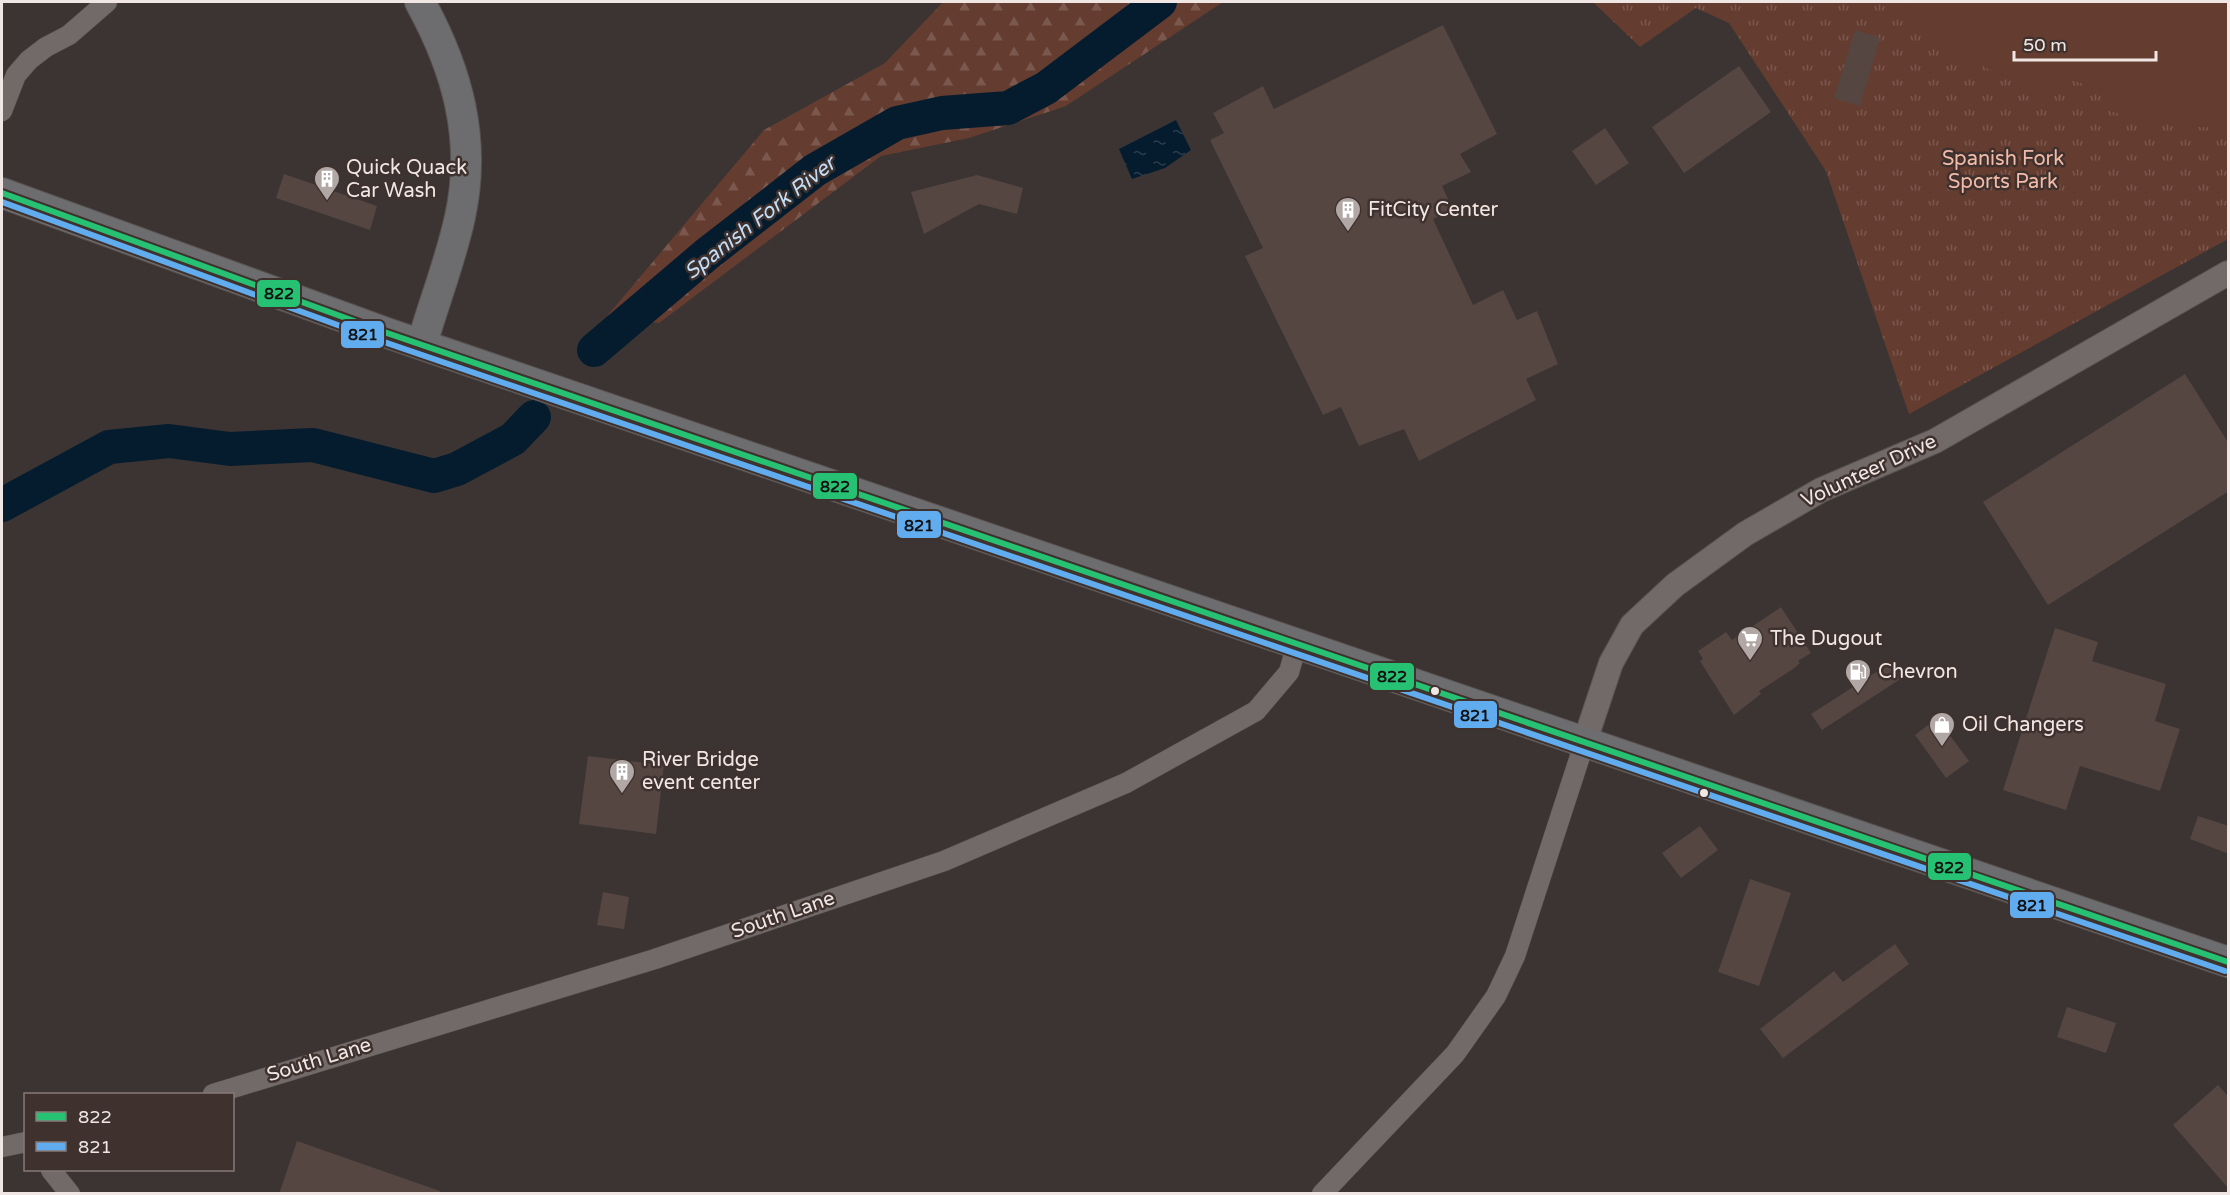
<svg xmlns="http://www.w3.org/2000/svg" width="2230" height="1195" font-family="'Varela Round',sans-serif">
<defs>
<pattern id="forest-firs" width="22" height="20" patternUnits="userSpaceOnUse" patternTransform="scale(1.5)"><rect width="22" height="20" fill="#653c30"/><path d="M5 1l3.5 6h-7zM16 11l3.5 6h-7z" fill="#7b584e"/></pattern>
<pattern id="park-tufts" width="24" height="20" patternUnits="userSpaceOnUse" patternTransform="scale(1.5)"><rect width="24" height="20" fill="#653c30"/><path d="M3 7l-1-3M5 7V3M7 7l1-3M15 17l-1-3M17 17v-4M19 17l1-3" fill="none" stroke="#7b584e"/></pattern>
<pattern id="water-ripples" width="26" height="14" patternUnits="userSpaceOnUse" patternTransform="scale(1.5)"><rect width="26" height="14" fill="#051c2f"/><path d="M2 4q2-2 4 0t4 0M15 11q2-2 4 0t4 0" fill="none" stroke="#2a3d4d"/></pattern>
</defs>
<rect width="100%" height="100%" fill="#3b3432"/>
<!-- forest -->
<path fill="url(#forest-firs)" d="M943,2H1223L1066,106L969,138L881,156L659,323L608,315L764,130L885,63Z"/>
<!-- park -->
<path fill="url(#park-tufts)" d="M1593,2H2228V239L1909,414L1826,171L1729,23L1696,8L1640,47Z"/>
<!-- pitch -->
<path fill="#653c30" d="M1902,2H2228V126C2185,131 2144,120 2103,109L2108,91L2055,75L2050,91C1991,75 1941,50 1902,2Z"/>
<!-- water -->
<path fill="url(#water-ripples)" d="M1176,120L1191,150L1165,168L1132,179L1119,149Z"/>
<g fill="none" stroke-linecap="round" stroke-linejoin="round">
<!-- river -->
<path stroke="#051c2f" stroke-width="34" d="M594,350L707,254L815,170L897,123L942,113L1008,108L1046,88L1160,2
M2,505L109,447L169,441L230,449L313,445L434,476L457,469L513,439L534,417"/>
</g>
<!-- building -->
<path fill="#554641" d="M1443,25L1497,134L1460,154L1471,172L1442,186L1453,210L1433,219L1473,305L1503,290L1517,320L1537,311L1558,364L1526,379L1536,400L1419,461L1404,429L1359,446L1341,407L1323,415L1245,256L1263,248L1210,140L1224,133L1213,113L1263,86L1274,109Z
M1855,30L1880,38L1860,106L1834,98Z
M1739,66L1771,112L1684,173L1652,127Z
M1605,128L1629,163L1596,185L1572,151Z
M284,174L377,206L370,230L276,198Z
M977,175L1023,188L1017,214L979,204L924,234L911,192Z
M2185,374L2229,444V491L2048,605L1983,502Z
M1781,607L1811,653L1798,661L1800,663L1793,669L1759,691L1761,694L1734,715L1700,661L1703,659L1698,651L1726,632L1732,640Z
M2055,628L2098,642L2092,661L2166,684L2155,721L2180,729L2160,791L2080,766L2066,810L2003,790Z
M1895,660L1905,676L1822,730L1811,714Z
M1937,718L1969,761L1946,778L1915,735Z
M588,756L664,765L656,834L579,824Z
M2198,816L2229,826V854L2190,839Z
M1700,826L1718,850L1681,878L1662,853Z
M1750,879L1791,893L1759,986L1718,972Z
M603,892L629,897L624,929L597,925Z
M1895,944L1909,964L1783,1058L1760,1029L1834,971L1843,982Z
M2067,1007L2116,1023L2106,1053L2057,1037Z
M2218,1085L2229,1097V1189L2173,1125Z
M297,1141L440,1191L439,1194H279Z"/>
<g fill="none" stroke-linecap="round" stroke-linejoin="round">
<defs>
<path id="minor" d="M2,111L16,75L29,60L46,47L69,35L107,2
M213,1094L655,959L944,861L1126,783L1256,711L1289,672L1297,644
M2,1147L26,1142
M51,1170L70,1194
M1322,1194L1455,1054L1496,996L1515,956L1585,741"/>
<path id="tertiary" d="M1585,741L1611,663L1632,625L1675,585L1745,534L1821,490L1935,441L2228,273"/>
<path id="primary" d="M420,2C457,69 477,139 460,217C451,259 434,302 422,344
M2,193L387,333L2228,962"/>
</defs>
<!-- minor casing -->
<use href="#minor" stroke="#57514f" stroke-width="21"/>
<!-- tertiary casing -->
<use href="#tertiary" stroke="#57514f" stroke-width="26"/>
<!-- primary casing -->
<use href="#primary" stroke="#57514f" stroke-width="32"/>
<!-- minor -->
<use href="#minor" stroke="#716a69" stroke-width="20"/>
<!-- tertiary -->
<use href="#tertiary" stroke="#716a69" stroke-width="24"/>
<!-- primary -->
<use href="#primary" stroke="#6d6c6e" stroke-width="30"/>
<defs>
<path id="bus-1" d="M2,193L387,333L2228,962"/>
<path id="bus-2" d="M2,202L384,342L2225,971"/>
</defs>
<!-- bus-1 casing -->
<use href="#bus-1" stroke="#3f322e" stroke-width="10"/>
<!-- bus-2 casing -->
<use href="#bus-2" stroke="#3f322e" stroke-width="10"/>
<!-- bus-1 -->
<use href="#bus-1" stroke="#26c172" stroke-width="6"/>
<!-- bus-2 -->
<use href="#bus-2" stroke="#60acee" stroke-width="6"/>
</g>
<!-- icons -->
<defs>
<symbol id="building-pin" viewBox="-11 -11 22 30"><path d="M0 17L-7.5 6A9.5 9.5 0 1 1 7.5 6Z" fill="#b1a8a6" stroke="#3f322e"/><path d="M-4-6H4V6H1V3H-1V6H-4ZM-2.5-4.3h1.7v1.8h-1.7ZM.8-4.3h1.7v1.8H.8ZM-2.5-1h1.7V.8h-1.7ZM.8-1h1.7V.8H.8Z" fill="#fff"/></symbol>
<symbol id="supermarket-pin" viewBox="-11 -11 22 30"><path d="M0 17L-7.5 6A9.5 9.5 0 1 1 7.5 6Z" fill="#b1a8a6" stroke="#3f322e"/><path d="M-6-5.5h2.5l.6 2H6L4.5 2H-2.5L-4.4-4H-6ZM-1.5 3.2a1.3 1.3 0 1 0 .1 0ZM3 3.2a1.3 1.3 0 1 0 .1 0Z" fill="#fff"/></symbol>
<symbol id="fuel-pin" viewBox="-11 -11 22 30"><path d="M0 17L-7.5 6A9.5 9.5 0 1 1 7.5 6Z" fill="#b1a8a6" stroke="#3f322e"/><path d="M-5.5-6h7V0h2V4h1.3V-2.5L3-4.5l.8-.8L6-3V5H2.5V1h-1V6h-7ZM-4.2-4.7v3.2H.2V-4.7Z" fill="#fff"/></symbol>
<symbol id="shop-pin" viewBox="-11 -11 22 30"><path d="M0 17L-7.5 6A9.5 9.5 0 1 1 7.5 6Z" fill="#b1a8a6" stroke="#3f322e"/><path d="M-5-2.5h2.3a2.7 3.5 0 0 1 5.4 0H5L5.5 6h-11ZM-1.5-2.5h3a1.5 2.3 0 0 0-3 0Z" fill="#fff"/></symbol>
</defs>
<g fill-rule="evenodd">
<use href="#building-pin" x="312" y="164" width="30" height="40"/>
<use href="#building-pin" x="1333" y="195" width="30" height="40"/>
<use href="#supermarket-pin" x="1735" y="624" width="30" height="40"/>
<use href="#fuel-pin" x="1843" y="657" width="30" height="40"/>
<use href="#shop-pin" x="1927" y="710" width="30" height="40"/>
<use href="#building-pin" x="607" y="757" width="30" height="40"/>
</g>
<!-- markers -->
<g fill="#f0e7e5" stroke="#3f322e" stroke-width="2">
<circle cx="1435" cy="691" r="5"/>
<circle cx="1704" cy="793" r="5"/>
</g>
<g text-anchor="middle" dominant-baseline="central" stroke-width="5" stroke-linejoin="round" paint-order="stroke">
<!-- park labels -->
<g font-size="20" fill="#f4baa8" stroke="#3f322e">
<text x="2003" y="159">Spanish Fork<tspan x="2003" dy="23">Sports Park</tspan></text>
</g>
<!-- poi labels -->
<g font-size="20" fill="#f0e7e5" stroke="#3f322e" text-anchor="start">
<text x="346" y="168">Quick Quack<tspan x="346" dy="23">Car Wash</tspan></text>
<text x="1368" y="210">FitCity Center</text>
<text x="1770" y="639">The Dugout</text>
<text x="1878" y="672">Chevron</text>
<text x="1962" y="725">Oil Changers</text>
<text x="642" y="760">River Bridge<tspan x="642" dy="23">event center</tspan></text>
</g>
<!-- street labels -->
<g font-size="20" fill="#f0e7e5" stroke="#3f322e">
<text transform="translate(1869 471) rotate(-25)">Volunteer Drive</text>
<text transform="translate(783 915) rotate(-19)">South Lane</text>
<text transform="translate(319 1060) rotate(-17)">South Lane</text>
</g>
<!-- water labels -->
<g font-size="21" font-style="italic" fill="#c2def9" stroke="#3f322e">
<text transform="translate(760 218) rotate(-38)">Spanish Fork River</text>
</g>
</g>
<g stroke="#3f322e" stroke-width="2">
<rect x="256" y="279" width="45" height="29" rx="6" fill="#26c172"/>
<rect x="340" y="320" width="45" height="29" rx="6" fill="#60acee"/>
<rect x="812" y="472" width="46" height="28" rx="6" fill="#26c172"/>
<rect x="896" y="510" width="46" height="29" rx="6" fill="#60acee"/>
<rect x="1369" y="662" width="46" height="29" rx="6" fill="#26c172"/>
<rect x="1453" y="700" width="45" height="29" rx="6" fill="#60acee"/>
<rect x="1927" y="852" width="45" height="29" rx="6" fill="#26c172"/>
<rect x="2009" y="891" width="46" height="28" rx="6" fill="#60acee"/>
</g>
<g font-size="16" text-anchor="middle" font-weight="bold" fill="#111">
<text x="279" y="299">822</text>
<text x="363" y="340">821</text>
<text x="835" y="492">822</text>
<text x="919" y="531">821</text>
<text x="1392" y="682">822</text>
<text x="1475" y="721">821</text>
<text x="1949" y="873">822</text>
<text x="2032" y="911">821</text>
</g>
<!-- border -->
<rect width="2230" height="1195" fill="none" stroke="#f0e7e5" stroke-width="6"/>
<!-- legend -->
<rect x="24" y="1093" width="210" height="78" fill="#3f322e" stroke="#867a77" stroke-width="1.5"/>
<rect x="36" y="1112" width="30" height="9" fill="#26c172" stroke="#867a77" stroke-width="1.5"/>
<text x="78" y="1123" font-size="18" fill="#f0e7e5">822</text>
<rect x="36" y="1142" width="30" height="9" fill="#60acee" stroke="#867a77" stroke-width="1.5"/>
<text x="78" y="1153" font-size="18" fill="#f0e7e5">821</text>
<!-- scale -->
<path d="M2014 51v9h142v-9" fill="none" stroke="#f0e7e5" stroke-width="3"/>
<text x="2023" y="51" font-size="18" fill="#f0e7e5" stroke="#3f322e" stroke-width="4.5" paint-order="stroke">50 m</text>
</svg>
